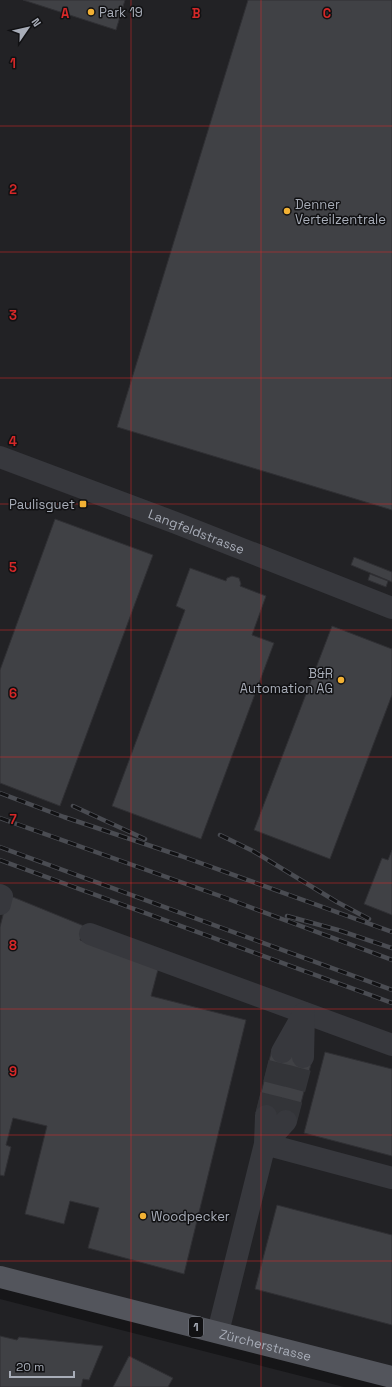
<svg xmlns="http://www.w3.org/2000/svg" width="392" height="1387" font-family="'Space Grotesk',sans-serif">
<rect width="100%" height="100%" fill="#161618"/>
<!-- built -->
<path fill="#222225" d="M0,0H392V1377L0,1277Z
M0,1299L344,1387H0Z"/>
<!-- building -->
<path fill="#404145" stroke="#303034" d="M23,0H125L116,30Z
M248,0H392V510L117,427Z
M55,519L153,555L60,806L0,783V670Z
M354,557L392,572V582L351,565Z
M190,568L226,581L227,578L232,576L239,578L241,584L240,586L266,596L252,635L274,643L201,839L112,806L185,610L176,606Z
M370,574L388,581L386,587L368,580Z
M332,626L392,649V695L330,859L254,830Z
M392,850V915L364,904L382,858L388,860Z
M8,895L84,926L80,940L160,962L151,996L246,1020L184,1274L88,1248L99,1208L70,1201L64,1224L25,1214L47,1126L13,1118L6,1145L11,1147L4,1176L0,1175V927Z
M272,1049L312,1060L296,1123L256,1113Z
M325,1052L392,1069V1156L304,1133Z
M277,1205L392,1235V1325L255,1289Z
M0,1336L17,1340L19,1337L103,1346L89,1380L83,1379L81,1387H0Z
M129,1356L173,1378L168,1387H113Z"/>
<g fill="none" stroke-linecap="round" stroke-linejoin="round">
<!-- minor-tunnel -->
<path stroke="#333438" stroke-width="22" stroke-dasharray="22 11" stroke-linecap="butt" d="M266,1116L282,1052
M286,1121L303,1057"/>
<!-- minor -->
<g stroke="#37383d" stroke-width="22">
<path id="s1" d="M0,457L176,523L392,608"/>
<path d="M0,895L2,896L0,904"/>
<path d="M90,934L392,1045"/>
<path d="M282,1052L304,1013L303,1057"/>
<path d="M266,1116L265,1144L286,1121"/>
<path d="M218,1332L265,1144L392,1178"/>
</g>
<!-- major -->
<path stroke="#53555c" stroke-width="22" id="s2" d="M0,1277L392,1377"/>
<defs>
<path id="rail" d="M0,793L64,817L181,856L392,932
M73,806L145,839
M0,818L223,897L392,960
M220,835L253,851L337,902L369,919
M0,847L392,990
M0,860L392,1003
M287,916L338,930L392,948"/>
</defs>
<!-- rail casing -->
<use href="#rail" stroke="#4a4c52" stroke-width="4.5"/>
<!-- rail -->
<use href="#rail" stroke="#111113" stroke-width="3" stroke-dasharray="9" stroke-linecap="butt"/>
</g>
<!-- grid -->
<path fill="none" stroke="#d62828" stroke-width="1" stroke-opacity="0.55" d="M131,0V1387M261,0V1387M0,126H392M0,252H392M0,378H392M0,504H392M0,630H392M0,757H392M0,883H392M0,1009H392M0,1135H392M0,1261H392"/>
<!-- markers -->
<g fill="#f2b134" stroke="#111113" stroke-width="1.5">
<circle cx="91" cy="12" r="4"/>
<circle cx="287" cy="211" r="4"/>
<rect x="79" y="500" width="8" height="8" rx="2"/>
<circle cx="341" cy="680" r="4"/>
<circle cx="143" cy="1216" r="4"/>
</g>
<g text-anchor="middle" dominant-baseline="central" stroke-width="3" stroke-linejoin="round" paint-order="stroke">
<!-- shield labels -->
<rect fill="#111113" stroke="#7b7e86" stroke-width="1" x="189" y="1317" width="14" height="20" rx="3"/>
<g font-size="12" font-weight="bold" fill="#a8adb8">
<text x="196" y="1327">1</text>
</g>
<!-- poi labels -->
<g font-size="13" fill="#a8adb8" stroke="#111113" text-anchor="start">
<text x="99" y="12">Park 19</text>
<text x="295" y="204">Denner<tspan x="295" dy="15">Verteilzentrale</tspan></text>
<text x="75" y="504" text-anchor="end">Paulisguet</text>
<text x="333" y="673" text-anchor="end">B&amp;R<tspan x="333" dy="15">Automation AG</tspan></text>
<text x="151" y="1216">Woodpecker</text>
</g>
<!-- street labels -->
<g font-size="13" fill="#a8adb8" stroke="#111113">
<text stroke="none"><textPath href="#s1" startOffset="210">Langfeldstrasse</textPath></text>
<text stroke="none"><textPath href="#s2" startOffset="274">Zürcherstrasse</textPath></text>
</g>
</g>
<g font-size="13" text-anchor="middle" font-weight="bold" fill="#d62828" stroke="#111113" stroke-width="3" stroke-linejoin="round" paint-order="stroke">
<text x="65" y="18">A</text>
<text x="196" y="18">B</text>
<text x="327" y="18">C</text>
<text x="13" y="68">1</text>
<text x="13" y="194">2</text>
<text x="13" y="320">3</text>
<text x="13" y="446">4</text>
<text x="13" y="572">5</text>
<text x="13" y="698">6</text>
<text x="13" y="824">7</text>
<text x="13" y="950">8</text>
<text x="13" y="1076">9</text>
</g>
<!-- north arrow -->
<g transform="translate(28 28) rotate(56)" stroke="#111113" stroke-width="3" paint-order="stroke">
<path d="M0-3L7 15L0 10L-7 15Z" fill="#a8adb8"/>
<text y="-6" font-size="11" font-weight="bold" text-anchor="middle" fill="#a8adb8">N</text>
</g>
<!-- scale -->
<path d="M10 1371v6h64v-6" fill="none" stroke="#a8adb8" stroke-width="2"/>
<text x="16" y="1371" font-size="12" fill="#a8adb8" stroke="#111113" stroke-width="3" paint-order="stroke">20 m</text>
</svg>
